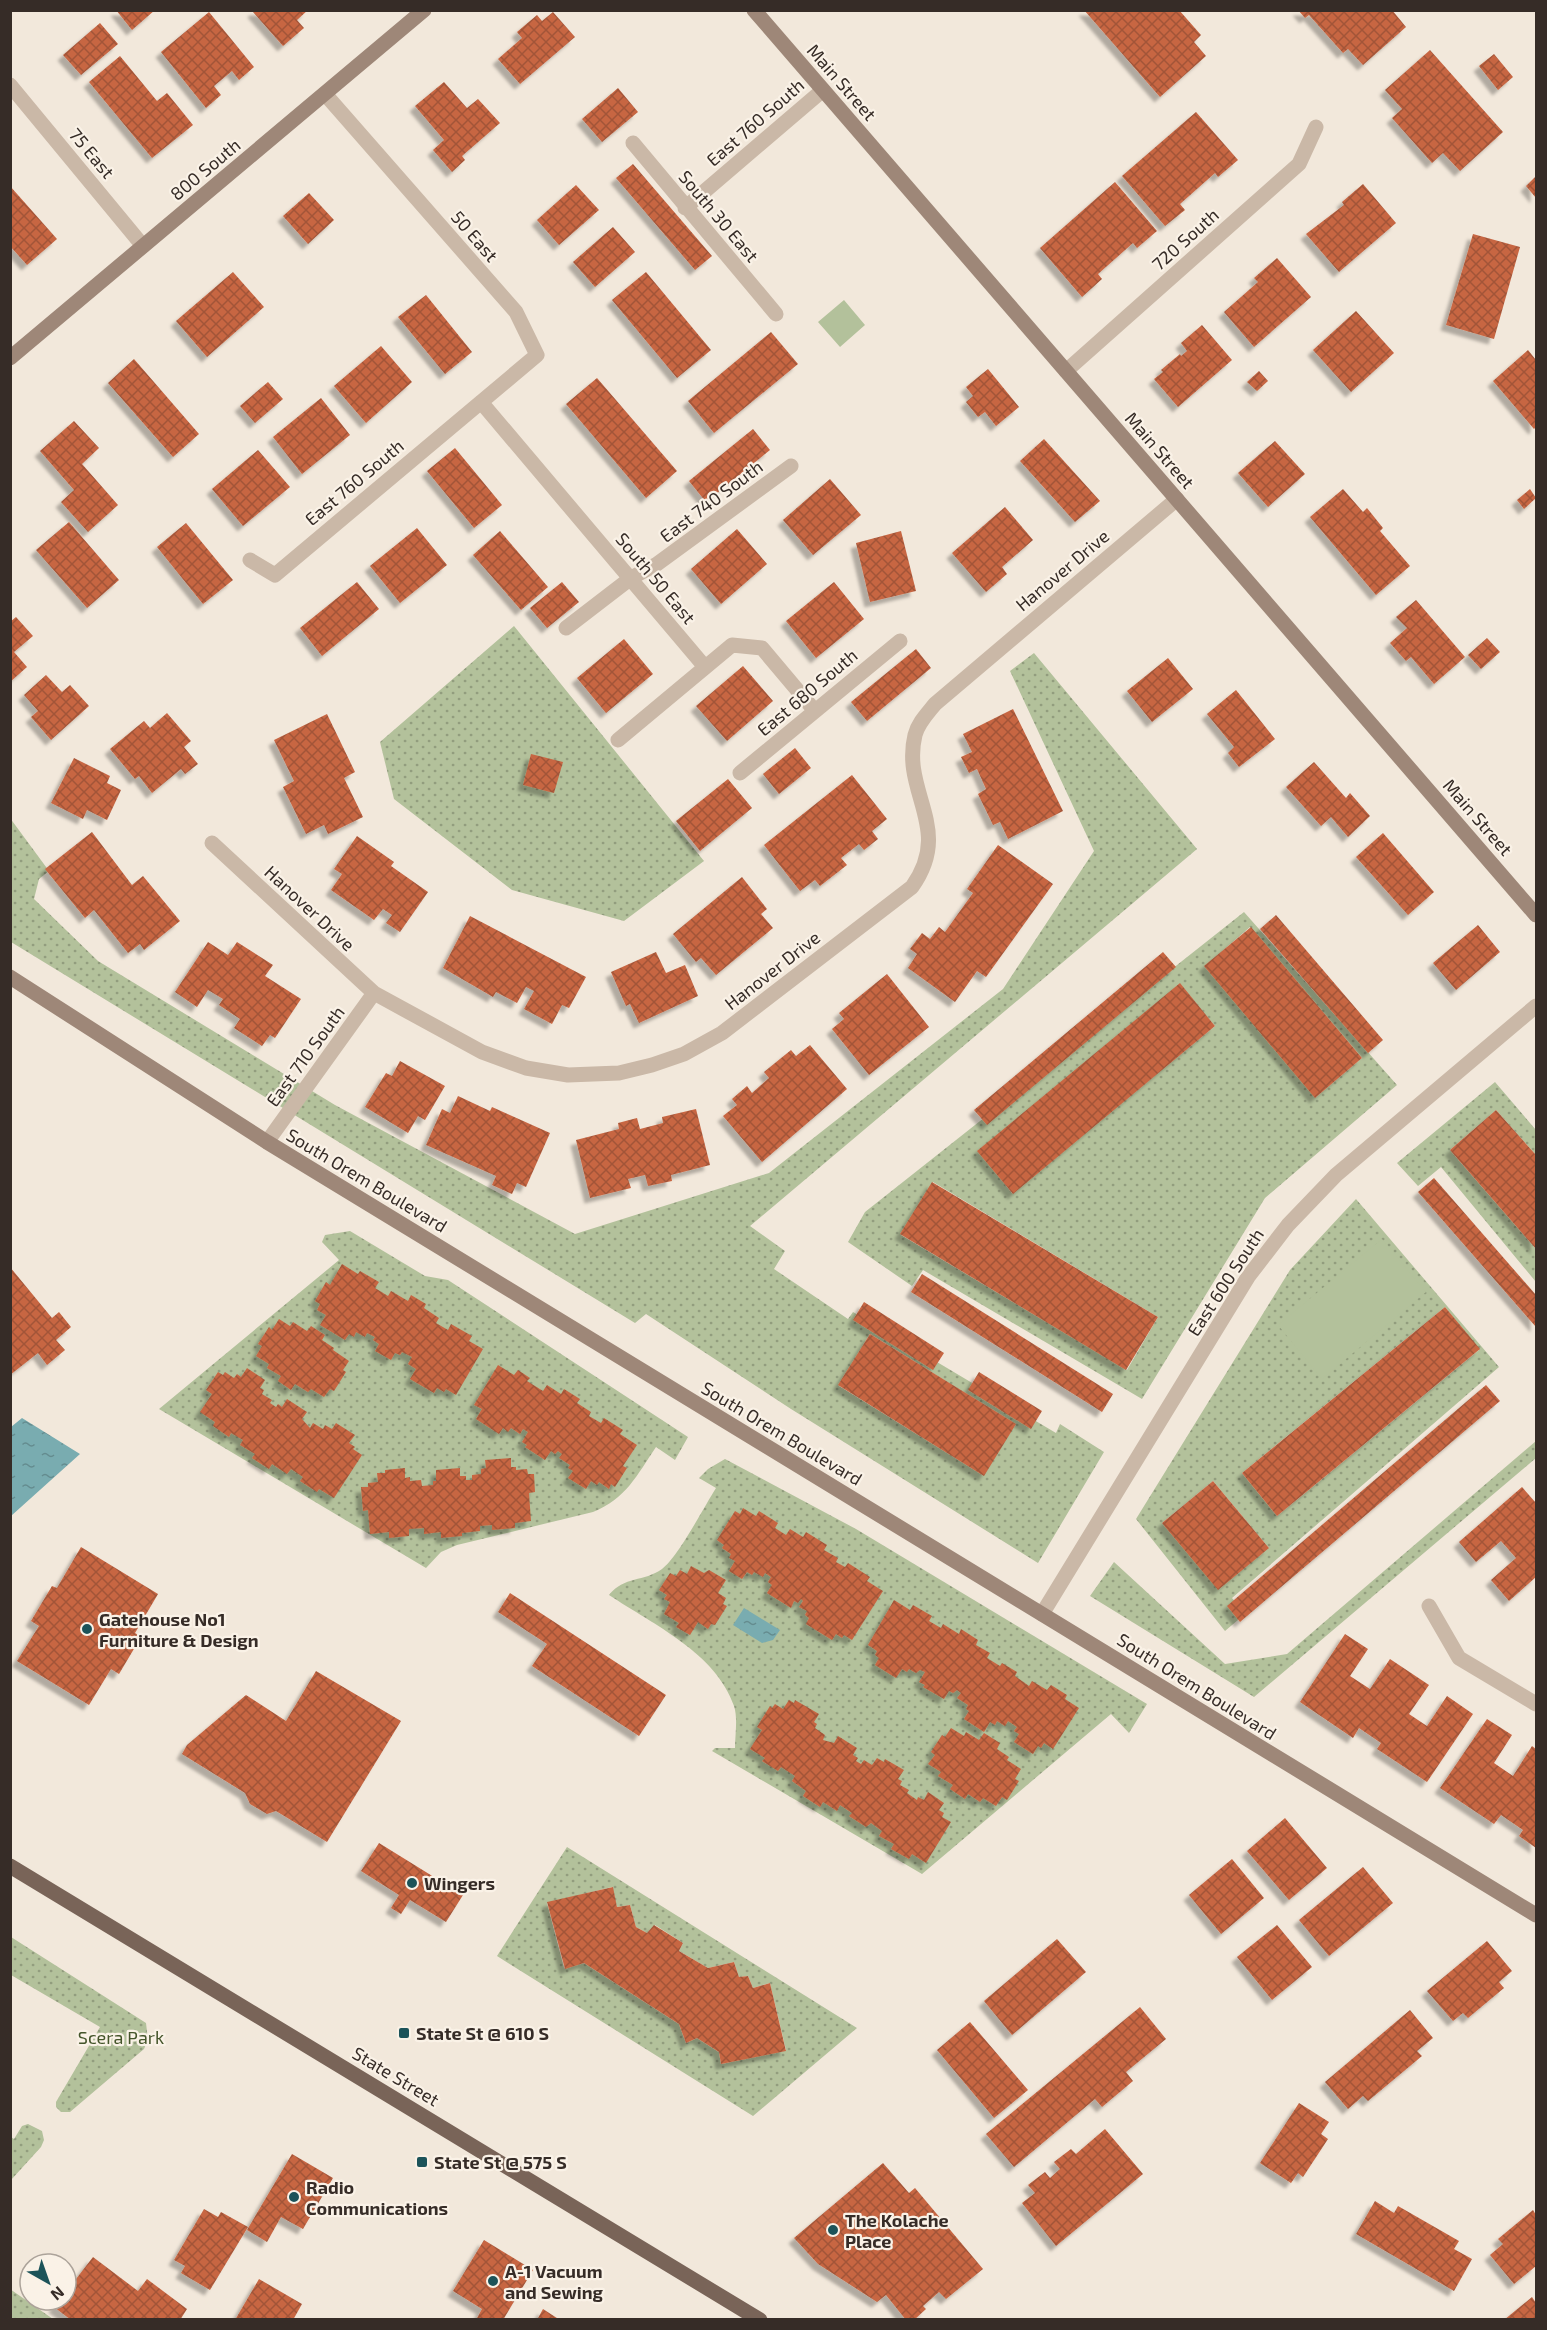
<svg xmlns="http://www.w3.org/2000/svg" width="1547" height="2330" font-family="'Exo 2',sans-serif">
<defs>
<pattern id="green-dots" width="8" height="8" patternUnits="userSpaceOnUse" patternTransform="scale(1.5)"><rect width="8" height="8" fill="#b3c19b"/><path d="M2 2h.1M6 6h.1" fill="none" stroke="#929d7e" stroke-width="1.8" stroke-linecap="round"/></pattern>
<pattern id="water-ripples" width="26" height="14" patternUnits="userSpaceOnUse" patternTransform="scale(1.5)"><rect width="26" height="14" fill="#79acb0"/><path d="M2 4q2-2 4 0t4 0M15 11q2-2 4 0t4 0" fill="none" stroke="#648c8f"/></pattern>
<pattern id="building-cross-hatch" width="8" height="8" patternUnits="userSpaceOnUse" patternTransform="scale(1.5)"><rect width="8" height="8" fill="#c76643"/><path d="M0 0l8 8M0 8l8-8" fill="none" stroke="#a25438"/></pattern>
<filter id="shadow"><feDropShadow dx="-5.5" dy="5.5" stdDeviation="1.5" flood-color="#0004"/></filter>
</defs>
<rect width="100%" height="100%" fill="#f2e8db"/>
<!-- green -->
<path fill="url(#green-dots)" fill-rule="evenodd" d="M514,626L704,861L624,921L512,890L394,799L380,742Z
M1034,653L1197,849L750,1226L785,1251L774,1269L848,1319L853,1312L1056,1433L1060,1424L1104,1452L1038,1563L791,1409L646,1314L635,1323L11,942L10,818L49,871L39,879L34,899L98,961L335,1105L575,1234L769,1173L1003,989L1094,851L1010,671ZM870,1334L1015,1424L983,1475L839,1386Z
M1244,912L1397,1085L1265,1198L1142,1399L923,1270L912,1286L848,1242L865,1212ZM1250,927L1362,1058L1316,1097L1205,966ZM1180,984L1215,1026L1012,1193L978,1151ZM933,1182L1158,1317L1127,1370L901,1235Z
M1495,1082L1536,1130V1155L1496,1110L1450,1150L1536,1249V1282L1441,1167L1418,1186L1397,1163Z
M1356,1199L1499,1367L1232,1598L1245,1614L1225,1631L1136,1519L1290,1270ZM1445,1307L1479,1350L1277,1516L1242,1473ZM1213,1481L1269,1548L1162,1523Z
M350,1231L425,1276L448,1280L688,1437L675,1460L656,1447C637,1475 626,1499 593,1512L457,1545L441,1552L426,1568L159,1409L339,1260L322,1242L325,1235Z
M1536,1441V1458L1254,1697L1090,1596L1114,1562L1225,1664L1287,1654Z
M725,1459L856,1529L1147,1704L1129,1733L1111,1714L922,1874L712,1751L715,1748H735C735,1735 738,1718 734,1706C716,1653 654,1625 609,1595C624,1576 644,1582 662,1569C678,1557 704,1507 716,1488L699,1478L708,1469Z
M567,1847L857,2028L753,2116L497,1956ZM612,1887L617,1907L630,1905L636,1927L647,1933L655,1925L683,1943L679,1951L708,1968L734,1962L739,1977L748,1976L753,1988L770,1983L786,2050L721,2064L719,2052L697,2038L686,2043L679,2024L584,1963L564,1968L547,1903Z
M11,1937L146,2023L148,2040L144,2049L70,2112H61L56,2107V2102L100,2027L11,1975Z
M28,2124L42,2131L44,2140L41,2147L11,2180V2137L14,2139L22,2126Z
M10,2289L53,2319H11Z"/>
<!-- pitch -->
<path fill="#b3c19b" d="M844,300L865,325L840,347L818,322Z
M1382,1239L1426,1292L1322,1379L1278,1325Z"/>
<!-- water -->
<path fill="url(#water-ripples)" d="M22,1418L80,1454L11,1516V1427Z
M744,1608L780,1630L773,1640L762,1643L733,1625Z"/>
<!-- building -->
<path fill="url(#building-cross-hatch)" filter="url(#shadow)" d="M116,10H155L132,30Z
M255,10H308L297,20L304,28L283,46L253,12Z
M1084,10H1179L1201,35L1194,42L1206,56L1160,97Z
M1298,10H1392L1406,27L1363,65L1348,49L1343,53L1309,15L1305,18Z
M209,12L254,67L239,80L232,71L214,86L221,95L206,108L161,52Z
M553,12L575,37L520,84L498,59L522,38L517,32L537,15L542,21Z
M100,23L118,44L81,75L63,55Z
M1430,50L1503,132L1460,171L1443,153L1432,163L1392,118L1402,109L1385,90Z
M1494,54L1513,77L1498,90L1479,66Z
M120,56L157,101L167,93L193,125L152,158L89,82Z
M444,82L467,108L478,99L500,123L462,156L465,160L452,172L433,150L444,140L415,106Z
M618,88L638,112L602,142L582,119Z
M1196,112L1238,160L1218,177L1215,173L1180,204L1185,210L1165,226L1122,176Z
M633,164L712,256L695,270L616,178Z
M1536,176V198L1526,186Z
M1115,182L1157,231L1137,248L1133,243L1098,274L1102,279L1082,297L1040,248Z
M1363,184L1396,223L1339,272L1306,234L1344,205L1342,202Z
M576,185L599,210L559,245L537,220Z
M10,186L57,239L27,265L10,246Z
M309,193L334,220L308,244L283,216Z
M613,227L635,252L595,287L573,262Z
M1473,234L1520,247L1494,339L1446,325Z
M1277,258L1311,297L1254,347L1224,312L1258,282L1254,278Z
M233,272L264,307L207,357L176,321Z
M646,272L711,350L677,378L612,300Z
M426,295L472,352L445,374L398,317Z
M1356,311L1394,353L1351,392L1313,350Z
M1202,325L1232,360L1178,407L1154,379L1163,372L1161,370L1180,354L1181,356L1187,351L1181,343Z
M771,332L798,364L714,433L688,401Z
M381,346L412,382L366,423L334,386Z
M1528,350L1536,360V427L1534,429L1493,381Z
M134,359L199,434L173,457L108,383Z
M988,369L1019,407L996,426L985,412L978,417L966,402L973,396L966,387Z
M1259,371L1268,381L1257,391L1247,382Z
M597,378L677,471L646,498L566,404Z
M268,382L283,399L255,423L240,406Z
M321,398L350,435L302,474L273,437Z
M74,421L99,448L82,464L118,505L88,532L61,502L74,490L40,451Z
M753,429L770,450L706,502L689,481Z
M1044,439L1100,501L1075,522L1020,461Z
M1275,441L1305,474L1268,507L1238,473Z
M455,448L502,505L474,528L427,471Z
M258,450L290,487L243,526L212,489Z
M830,479L861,515L813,555L783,520Z
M1343,489L1363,512L1367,508L1383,528L1380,531L1410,566L1376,595L1310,517Z
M1530,489L1536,498L1524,509L1517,500Z
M1005,507L1033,540L1002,567L1007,574L986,592L952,553Z
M69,522L119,580L87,608L36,550Z
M186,523L233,580L203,604L157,547Z
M417,528L447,565L400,603L370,566Z
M737,529L767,564L721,604L691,569Z
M500,531L548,587L521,610L473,555Z
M901,531L916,591L870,602L856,543Z
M357,582L379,609L322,656L300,628Z
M562,582L579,602L547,628L530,608Z
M834,582L864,619L816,658L786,621Z
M1416,600L1465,657L1434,684L1411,657L1406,661L1390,643L1407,628L1396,617Z
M16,617L33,636L14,652L27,667L10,682V622Z
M1487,638L1500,652L1481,669L1468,655Z
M624,639L653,674L606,713L577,678Z
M916,649L931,668L867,721L851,702Z
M1168,658L1193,689L1152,722L1127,691Z
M743,666L773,701L727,741L696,706Z
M46,675L62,692L70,685L89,706L51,740L31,717L38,711L24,695Z
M1236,690L1275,739L1239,767L1228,753L1234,747L1207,714Z
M1013,709L1063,811L1008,839L1000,822L993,825L978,794L986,789L977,769L969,773L961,757L972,752L963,734Z
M167,713L191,741L184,747L198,764L185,774L181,769L152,793L139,776L135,779L110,749L144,721L150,728Z
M327,714L355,772L344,778L363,817L328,834L324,825L306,834L283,787L294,781L274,740Z
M795,748L811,768L779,794L763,774Z
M531,754L563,762L554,793L523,785Z
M74,758L110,776L107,783L121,790L107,820L87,810L83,819L51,803Z
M1314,762L1346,798L1350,793L1370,816L1348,837L1331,817L1321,826L1286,787Z
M852,775L887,819L872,831L878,839L864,850L859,844L841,858L847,865L820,886L815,880L800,891L764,845Z
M728,779L752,808L700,851L676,821Z
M92,832L132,885L143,876L180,921L144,950L140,944L128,953L94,910L85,918L45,869Z
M1383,833L1434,892L1408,915L1356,857Z
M357,836L394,862L391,866L428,892L400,932L386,923L392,915L383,909L374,920L331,890L342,874L334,869Z
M998,845L1053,884L986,977L977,971L955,1002L908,968L917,954L910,949L922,933L930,939L939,927L945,932L973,893L967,889Z
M742,877L767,909L761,914L773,928L716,975L701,958L696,962L673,934Z
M1276,915L1383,1040L1368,1053L1260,929Z
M470,916L586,977L569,1008L562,1005L552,1024L524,1009L534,991L526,987L517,1003L496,992L493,997L443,968Z
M1478,925L1500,952L1456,990L1433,963Z
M1251,927L1362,1058L1315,1098L1204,966Z
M208,942L228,955L237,942L273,965L265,976L301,999L275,1038L270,1035L262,1046L234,1028L240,1019L219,1005L223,999L208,990L197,1007L175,992Z
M656,952L666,973L685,965L698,996L639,1023L630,1004L626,1006L611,972Z
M1163,952L1176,967L987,1125L974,1110Z
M887,974L929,1027L869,1075L832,1029L844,1019L839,1013Z
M1180,983L1215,1026L1013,1194L977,1151Z
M810,1045L847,1089L762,1162L723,1116L737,1105L732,1099L747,1086L752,1093L769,1078L764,1072L791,1050L796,1056Z
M400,1061L445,1086L425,1120L418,1116L408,1133L365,1107L386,1073L392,1076Z
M458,1096L490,1111L492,1107L550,1133L526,1187L517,1183L512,1194L492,1185L496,1176L426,1145L442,1109L450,1113Z
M696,1109L710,1165L671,1175L672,1181L648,1186L645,1175L628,1179L631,1188L590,1198L576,1140L619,1129L618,1123L637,1118L640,1129L663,1123L662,1117Z
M1496,1110L1536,1155V1249L1450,1150Z
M1434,1178L1536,1295V1327L1418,1192Z
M932,1182L1158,1317L1126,1370L900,1234Z
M342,1264L358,1274L360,1271L379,1282L375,1288L388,1296L391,1291L408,1301L411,1295L426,1304L424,1308L439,1318L436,1323L448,1330L451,1324L472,1336L469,1341L483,1349L456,1395L446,1389L444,1392L437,1388L434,1393L410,1379L416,1369L408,1364L412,1357L402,1352L400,1355L395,1353L391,1360L375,1351L379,1344L373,1340L375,1337L367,1333L365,1337L356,1332L354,1337L349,1334L345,1340L320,1325L326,1315L317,1310L320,1304L315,1301L326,1282L330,1285Z
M10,1267L52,1318L59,1312L71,1327L56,1340L65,1350L47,1365L38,1353L10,1375Z
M922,1274L1113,1394L1102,1412L911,1292Z
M864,1302L944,1353L933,1370L853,1320Z
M1445,1307L1480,1349L1277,1516L1242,1473Z
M279,1319L290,1326L293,1322L307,1331L311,1326L325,1335L322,1340L334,1348L333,1350L349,1361L343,1370L346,1372L334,1391L330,1389L324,1397L311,1389L308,1392L295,1384L291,1390L278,1381L281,1376L267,1368L269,1364L256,1356L262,1346L258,1344L269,1327L272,1330Z
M870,1334L1016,1424L984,1476L838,1385Z
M498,1365L514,1375L518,1370L530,1378L527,1381L543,1391L547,1385L561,1394L564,1389L580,1399L577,1403L591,1412L589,1416L601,1423L604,1418L623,1430L620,1434L637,1445L623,1466L627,1468L615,1487L611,1484L609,1489L599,1482L597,1485L591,1481L586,1489L568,1478L573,1471L568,1468L570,1465L559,1458L562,1454L558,1451L555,1454L551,1451L545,1460L525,1447L527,1445L522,1442L528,1432L523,1429L520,1434L511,1428L508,1432L503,1428L499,1434L476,1419L482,1409L474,1405Z
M247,1368L265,1380L260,1388L264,1390L262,1394L272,1400L270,1403L276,1407L278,1404L282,1407L287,1399L307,1412L302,1419L310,1428L313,1423L323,1429L325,1425L332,1429L336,1423L355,1435L349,1443L355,1447L353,1449L362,1455L334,1498L319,1489L317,1492L300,1481L303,1477L291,1469L287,1474L272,1464L269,1469L252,1458L255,1454L240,1445L243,1440L231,1433L229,1437L213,1426L215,1422L200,1412L212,1394L206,1390L218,1372L223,1375L225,1372L234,1378L237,1374L241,1377Z
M979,1372L1042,1411L1031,1429L968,1390Z
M1486,1385L1500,1401L1240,1622L1227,1606Z
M511,1458V1467H516V1470L527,1469L528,1474H534L535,1492L529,1493L531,1521L515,1523V1528L492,1530V1525L480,1526V1531L462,1533V1536L441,1538V1532L424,1534V1528L409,1529V1536L389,1538V1532L370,1534L368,1510L363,1511L361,1487H368V1483L378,1482L377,1473H385V1470L405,1468V1478L410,1477V1481L421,1480L422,1486L433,1485V1481H436V1470L460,1468V1476H466V1480H472V1475L481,1474V1469L486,1468L485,1460Z
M1213,1481L1269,1548L1218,1590L1162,1523Z
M1522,1487L1536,1503V1577L1509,1601L1491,1580L1516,1558L1501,1541L1476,1562L1459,1542Z
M743,1508L756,1516L759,1511L778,1523L775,1528L786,1535L790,1529L803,1537L806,1532L827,1545L824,1550L838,1558L836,1562L845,1567L848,1563L870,1577L867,1581L883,1591L852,1640L844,1635L842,1638L836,1634L832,1640L806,1624L809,1618L805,1615L807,1611L799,1607L803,1601L801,1599L798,1603L794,1601L791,1608L767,1593L772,1585L768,1582L771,1577L765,1573L763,1577L754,1572L752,1575L747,1572L742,1579L729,1571L735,1561L729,1558L731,1554L722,1548L724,1545L717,1540L735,1511L740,1514Z
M81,1547L158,1594L135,1633L141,1637L119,1674L111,1669L89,1705L17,1661L39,1626L31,1621L52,1586L57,1588Z
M691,1566L704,1573L709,1570L726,1580L718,1593L726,1598L723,1604L727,1606L715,1625L711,1624L708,1629L698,1622L690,1635L676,1627L679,1623L664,1614L670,1602L664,1599L667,1595L659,1590L670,1573L676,1576L680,1570L687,1574Z
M510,1593L666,1695L639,1736L532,1666L547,1644L498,1612Z
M894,1600L910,1610L913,1605L932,1616L929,1621L941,1628L943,1624L959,1634L961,1629L978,1640L976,1645L990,1653L987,1658L1000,1666L1002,1663L1017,1672L1015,1676L1029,1686L1032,1681L1047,1690L1051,1685L1067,1695L1065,1699L1079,1708L1053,1749L1044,1743L1041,1748L1038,1746L1033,1754L1014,1742L1019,1734L1014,1731L1017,1727L1008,1721L1005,1726L997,1721L995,1725L990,1722L984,1732L964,1719L969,1711L966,1709L968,1705L957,1698L961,1693L957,1690L953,1693L949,1691L944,1699L923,1687L925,1685L919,1682L925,1672L920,1670L916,1673L909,1669L907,1672L902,1669L896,1678L875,1665L879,1658L875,1655L877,1651L868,1645Z
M1345,1634L1368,1649L1350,1676L1370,1689L1390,1659L1429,1685L1409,1714L1427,1726L1447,1696L1473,1714L1427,1782L1377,1749L1381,1743L1359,1728L1353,1738L1300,1702Z
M316,1671L401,1721L327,1842L276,1811L267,1814L250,1804L245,1793L182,1754L187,1745L246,1695L286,1721Z
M789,1700L794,1703L795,1700L819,1714L814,1722L817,1724L815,1728L825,1735L823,1740L834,1743L838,1736L857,1748L853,1755L858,1758L856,1761L861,1764L864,1760L872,1765L877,1758L884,1762L885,1759L904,1770L898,1779L902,1781L900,1785L909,1790L907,1793L917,1800L918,1797L924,1800L928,1792L944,1803L939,1810L944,1813L942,1817L951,1822L926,1863L912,1854L909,1859L891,1849L894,1844L879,1836L882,1831L871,1823L866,1827L849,1816L852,1813L840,1805L837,1811L823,1802L820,1807L803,1796L806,1791L792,1781L795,1776L781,1767L778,1771L762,1761L765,1758L750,1749L762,1730L757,1727L770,1706L772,1708L775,1704L783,1709Z
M1487,1719L1512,1735L1494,1763L1513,1776L1532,1746L1536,1749V1848L1519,1836L1523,1830L1501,1815L1494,1824L1440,1788Z
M951,1728L964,1736L966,1732L979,1740L984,1733L1000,1743L997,1749L1009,1757L1007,1760L1021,1769L1015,1779L1019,1781L1007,1800L1002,1797L996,1806L983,1798L980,1802L968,1794L965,1799L950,1789L953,1785L938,1776L941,1772L928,1764L935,1755L931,1752L942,1735L945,1737Z
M1285,1818L1327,1868L1289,1900L1247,1851Z
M379,1843L463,1895L446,1922L410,1900L401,1914L391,1908L399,1895L361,1871Z
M1232,1859L1264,1898L1221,1934L1189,1895Z
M1363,1867L1393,1903L1329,1956L1299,1920Z
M613,1887L617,1907L630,1905L636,1927L647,1933L654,1925L683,1943L679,1951L708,1968L734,1962L739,1977L748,1976L753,1988L770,1983L786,2051L721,2064L719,2052L697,2038L686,2043L679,2024L584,1963L565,1969L547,1902Z
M1277,1925L1312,1967L1272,2000L1237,1957Z
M1057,1939L1086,1972L1012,2035L984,2001Z
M1487,1941L1512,1971L1499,1982L1504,1988L1468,2018L1463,2013L1453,2021L1427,1991Z
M1140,2007L1166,2039L1126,2072L1133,2081L1102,2107L1095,2099L1014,2167L986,2134Z
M1410,2010L1433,2038L1417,2051L1422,2056L1368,2101L1363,2096L1348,2109L1325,2082Z
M970,2022L1028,2090L994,2118L937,2050Z
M1299,2103L1329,2122L1321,2134L1328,2139L1303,2177L1298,2173L1291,2183L1260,2163Z
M1105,2129L1143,2174L1056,2246L1022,2203L1035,2193L1028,2185L1045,2172L1050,2178L1060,2169L1054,2162L1071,2149L1076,2154Z
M292,2154L333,2178L303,2229L281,2217L267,2242L247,2230Z
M883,2163L909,2193L915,2188L983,2269L946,2299L939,2292L923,2306L926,2309L914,2320H906L886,2295L877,2302L818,2264L794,2238Z
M1375,2201L1394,2213L1398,2206L1459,2241L1454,2249L1472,2259L1454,2291L1356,2234Z
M204,2209L218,2217L221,2212L248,2227L210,2290L181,2273L185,2266L174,2260Z
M1533,2210L1536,2215V2266L1514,2284L1490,2255L1503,2244L1498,2239Z
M484,2240L533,2270L503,2320H476L482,2309L453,2291Z
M93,2257L138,2291L147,2279L187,2309L180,2320H71L54,2307L60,2300H66V2292Z
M259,2279L302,2304L293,2320H235Z
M1532,2297L1536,2303V2317L1533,2320H1504Z
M543,2309L560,2320H537Z"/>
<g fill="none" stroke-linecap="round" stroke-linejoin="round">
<!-- street -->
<path stroke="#cab8a7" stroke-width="15" d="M10,85L143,246
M633,143L776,314
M685,208L823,90
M1066,371L1299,164L1316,127
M481,402L705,667
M250,560L275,575L537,355L516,312L325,94
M566,628L631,578L657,564L791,466
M618,740L732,645L762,648L815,711
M740,773L900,641
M212,843L374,993L482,1052L526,1068L568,1075L619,1073L652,1065L684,1054L722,1033L912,887C954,828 901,793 915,735C918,723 927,714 935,704L1177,499
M267,1142L374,993
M1429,1606L1459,1658L1536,1704
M1042,1614L1248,1277L1288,1225L1336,1175L1536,1006"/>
<!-- secondary -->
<path stroke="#9e8778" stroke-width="15" d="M754,10L1536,915
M10,358L424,10
M10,977L267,1142L1536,1915"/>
<!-- primary -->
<path stroke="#796458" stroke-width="15" d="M10,1866L760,2320"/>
</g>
<!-- markers -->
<g fill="#1c5359" stroke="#faf2e7" stroke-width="2">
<circle cx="87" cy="1629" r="6"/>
<circle cx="412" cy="1883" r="6"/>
<rect x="398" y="2027" width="12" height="12" rx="3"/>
<rect x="416" y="2156" width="12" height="12" rx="3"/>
<circle cx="294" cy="2197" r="6"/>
<circle cx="833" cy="2230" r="6"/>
<circle cx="493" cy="2281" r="6"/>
</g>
<g text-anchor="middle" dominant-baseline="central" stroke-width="4.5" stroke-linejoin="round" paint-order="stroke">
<!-- street labels -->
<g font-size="18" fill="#362c27" stroke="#faf2e7">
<text transform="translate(842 82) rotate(49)">Main Street</text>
<text transform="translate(755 122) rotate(-41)">East 760 South</text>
<text transform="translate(92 153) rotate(50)">75 East</text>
<text transform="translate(205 169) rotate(-40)">800 South</text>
<text transform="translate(719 216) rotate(50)">South 30 East</text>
<text transform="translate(475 236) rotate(49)">50 East</text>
<text transform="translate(1185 239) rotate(-42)">720 South</text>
<text transform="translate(1160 450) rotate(49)">Main Street</text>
<text transform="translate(354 482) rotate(-40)">East 760 South</text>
<text transform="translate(711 501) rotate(-37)">East 740 South</text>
<text transform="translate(1062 570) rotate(-40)">Hanover Drive</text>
<text transform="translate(656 578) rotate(50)">South 50 East</text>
<text transform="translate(807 692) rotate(-40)">East 680 South</text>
<text transform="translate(1478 817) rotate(49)">Main Street</text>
<text transform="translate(310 908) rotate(43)">Hanover Drive</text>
<text transform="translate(772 970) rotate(-38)">Hanover Drive</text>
<text transform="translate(305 1056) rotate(-54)">East 710 South</text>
<text transform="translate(367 1180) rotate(31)">South Orem Boulevard</text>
<text transform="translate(1225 1282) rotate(-57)">East 600 South</text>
<text transform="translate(782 1433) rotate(31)">South Orem Boulevard</text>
<text transform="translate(1197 1686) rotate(32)">South Orem Boulevard</text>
<text transform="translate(396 2076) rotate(31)">State Street</text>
</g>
<!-- poi labels -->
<g font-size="18" font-weight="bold" fill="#362c27" stroke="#faf2e7" text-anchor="start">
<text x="99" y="1619">Gatehouse No1<tspan x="99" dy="21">Furniture &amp; Design</tspan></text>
<text x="424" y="1883">Wingers</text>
<text x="416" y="2033">State St @ 610 S</text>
<text x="434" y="2162">State St @ 575 S</text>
<text x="306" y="2187">Radio<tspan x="306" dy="21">Communications</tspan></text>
<text x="845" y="2220">The Kolache<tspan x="845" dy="21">Place</tspan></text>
<text x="505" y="2271">A-1 Vacuum<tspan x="505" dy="21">and Sewing</tspan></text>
</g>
<!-- park labels -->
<g font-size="18" fill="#45552b" stroke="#faf2e7">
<text x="121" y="2037">Scera Park</text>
</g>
</g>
<!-- border -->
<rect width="1547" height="2330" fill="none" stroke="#362c27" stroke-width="24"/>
<!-- north arrow -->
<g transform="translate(48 2282) rotate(140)"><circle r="28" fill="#faf2e7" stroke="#aca39a" stroke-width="1.5"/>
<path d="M0-4.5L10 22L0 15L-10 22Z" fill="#1c5359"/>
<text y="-9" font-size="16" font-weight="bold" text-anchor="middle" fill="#362c27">N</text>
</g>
</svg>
